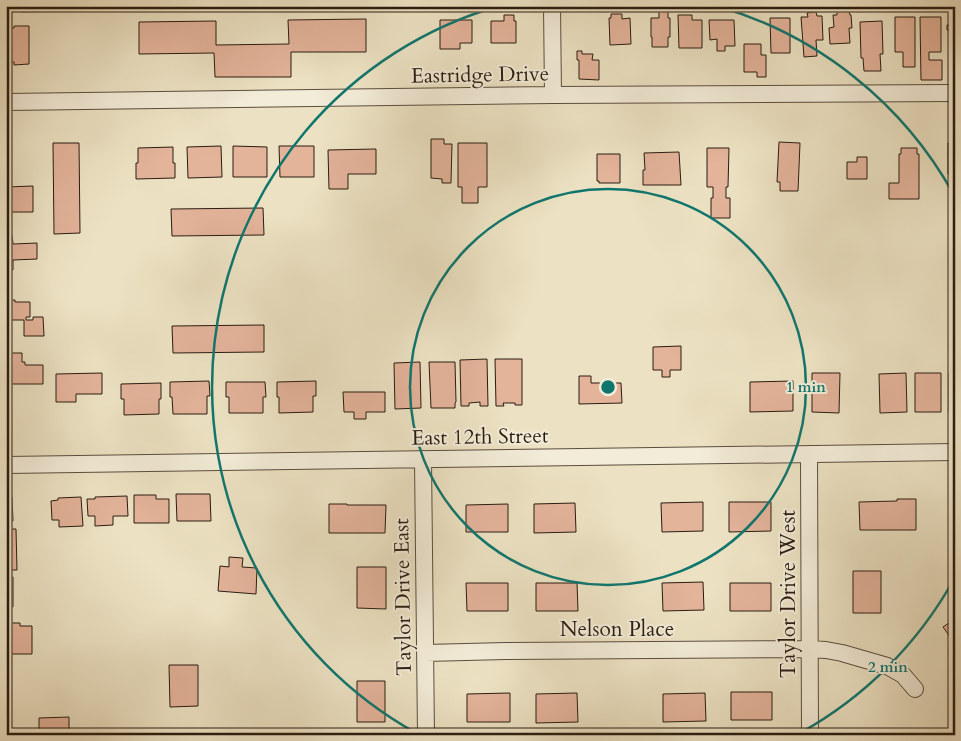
<svg xmlns="http://www.w3.org/2000/svg" width="961" height="741" font-family="Cardo,serif">
<rect width="100%" height="100%" fill="#ece2c3"/>
<filter id="stains"><feTurbulence type="fractalNoise" baseFrequency=".004" numOctaves="4"/><feColorMatrix values="0 0 0 0 .2 0 0 0 0 .09 0 0 0 0 .02 0 0 0 .5 -.17"/></filter>
<radialGradient id="worn" r=".72"><stop offset=".6" stop-color="#630" stop-opacity="0"/><stop offset="1" stop-color="#630" stop-opacity=".3"/></radialGradient>
<!-- building -->
<path fill="#e3b39a" stroke="#2a1c11" d="M21,6H63V11L21,12Z
M849,10L850,15H851L852,28H849L850,43L830,44L829,28L834,27L833,15H837V11Z
M659,11H668V18H670V37H668V47H652V37H651V18H659Z
M816,12L817,16H822L823,40H816L817,56L804,57L801,17H808L807,13Z
M611,14H622V19L630,18L631,44L610,45L609,18H611Z
M504,15H514V21H516V43H491V21H504Z
M678,15H692V20H702V48H679Z
M951,16H955V44H951V30H947V25H951Z
M895,17H915V67H903V52H895Z
M920,17H941V52H929V60H942V80H921Z
M770,18H790V53H771Z
M366,19V52H291V77H215L214,53L139,54V22L216,21V45L289,44L288,20Z
M440,20H472V43H460V49H440Z
M709,20H734L735,46H725V51H717V39L710,40Z
M882,21L883,54H880L881,71H864L863,58H861L860,22Z
M14,26H29V64L14,65V62H6V29L14,28Z
M744,44H761V55H766V77H757V72H744Z
M577,51H582V54H593L592,60H599V80L579,79V60H577Z
M952,136H955V174H948V143H952Z
M431,139H444V144H452L451,183H442V179L431,178Z
M779,142L800,143L798,191H780V182H777Z
M53,143H79L80,233L54,234Z
M458,143H487V187H478V203H462V187H458Z
M221,146L222,177L188,178L187,147Z
M233,146L267,147V177H233Z
M279,146H314V177H280Z
M173,147V163H175V178L136,179V163H138V148Z
M707,148H729L728,187H726V198H730V218H711V198H713V187H707Z
M901,148H917V154H919V199H889V183H899V154H901Z
M376,149V174H348V189H329L328,150Z
M679,152L681,185H643V170H645L644,153Z
M597,154H620V183H599V181H597Z
M857,157H867V179H847V162H857Z
M33,186V212H6V187Z
M263,208L264,235L172,236L171,209Z
M6,235H12L13,244L37,243V259L13,260V270H6Z
M6,300H15V302H30V317H26V320H33V317H43L44,336H24V320H6Z
M264,325V352L173,353L172,326Z
M681,346V370H670V377H662V370H653V347Z
M6,353H22V362H25V365H43V384H6Z
M487,359L488,406H480V402L469,403V406H461L460,360Z
M495,359H522V405H515V403H503L504,406H496Z
M420,362L421,408L395,409L394,363Z
M429,362H455L456,402L455,403V408H431Z
M102,373V394H76V402H56V374Z
M812,373H840L839,413L812,412Z
M906,373L907,412L880,413L879,374Z
M915,373H941V412H915Z
M949,373H955V412H949Z
M579,376H591V383H621L622,403L579,404Z
M209,381L210,396H207V414H173L172,397H170V382Z
M316,381V396H313V412L279,413V397H277V382Z
M793,381V411L750,412V382Z
M226,382H265L266,397H263V413H229V397H226Z
M161,383V399H159V414L124,415V399H121V384Z
M343,392H385V412H366V419H354V412H344Z
M176,494H210L211,521H177Z
M134,495H156V499H169V523H134Z
M127,496L128,516H113V525L95,526V516H88L87,499H95V497Z
M6,497H12L13,521H6Z
M81,497L83,526L59,527V520H52L51,501L58,500V498Z
M897,499H916V530H860L859,502L897,501Z
M703,502V531L662,532L661,503Z
M729,502H771V531L729,532Z
M575,503L576,532L534,533V504Z
M329,504H347V505H386L385,533H329Z
M508,504V532H466V505Z
M6,529H16L17,570H6Z
M229,557L243,558L242,567L257,568L256,594L218,591L220,566L229,567Z
M357,567H386V609L357,608Z
M853,571H881V613H853Z
M6,577H13V607H6Z
M703,582L704,610L663,611L662,583Z
M466,583H508V611H467Z
M536,583H577L578,611H536Z
M730,583H771V611H730Z
M955,619V644L943,627Z
M6,623H20V626H32V654H6Z
M169,665H198V706L170,707Z
M357,681H385V722H357Z
M731,692H772V720H731Z
M510,693V722H467V694Z
M577,693L578,722L536,723V694Z
M705,693L706,721L663,722V694Z
M69,717V735H39V718Z"/>
<g fill="none" stroke-linecap="round" stroke-linejoin="round">
<defs>
<path id="minor" d="M552,6L553,95
M6,102L553,95L955,93
M809,454L810,735
M423,459L426,735
M6,465L955,452
M425,653L506,651L810,649L826,650L842,653L887,666L903,675L915,689"/>
</defs>
<!-- minor casing -->
<use href="#minor" stroke="#5a4e3e" stroke-width="18"/>
<!-- minor -->
<use href="#minor" stroke="#f3ecd8" stroke-width="16"/>
</g>
<!-- distance rings -->
<g fill="none" stroke="#0f766e" stroke-width="2.5">
<circle cx="608" cy="387" r="198"/>
<path d="M954 579A396 396 0 0 1 800 733M416 733A396 396 0 0 1 499 6M717 6A396 396 0 0 1 954 195"/>
</g>
<g text-anchor="middle" dominant-baseline="central" stroke-width="4" stroke-linejoin="round" paint-order="stroke">
<!-- street labels -->
<g font-size="21" fill="#2a1c11" stroke="#f3ecd8">
<text transform="translate(480 75) rotate(-1)">Eastridge Drive</text>
<text transform="translate(480 437) rotate(-1)">East 12th Street</text>
<text transform="translate(788 594) rotate(-90)">Taylor Drive West</text>
<text transform="translate(403 597) rotate(-91)">Taylor Drive East</text>
<text x="617" y="629">Nelson Place</text>
</g>
</g>
<circle cx="608" cy="387" r="8" fill="#0f766e" stroke="#f3ecd8" stroke-width="2.5"/>
<g font-size="15" text-anchor="middle" font-weight="bold" fill="#0f766e" stroke="#f3ecd8" stroke-width="4" stroke-linejoin="round" paint-order="stroke">
<text x="806" y="392">1 min</text>
<text x="888" y="672">2 min</text>
</g>
<!-- margin -->
<rect width="961" height="741" fill="none" stroke="#ece2c3" stroke-width="25"/>
<rect x="8" y="8" width="946" height="726" fill="none" stroke="#2a1c11" stroke-width="2.5"/>
<rect x="12" y="12" width="936" height="716" fill="none" stroke="#2a1c11"/>
<rect width="100%" height="100%" filter="url(#stains)"/>
<rect width="100%" height="100%" fill="url(#worn)"/>
</svg>
